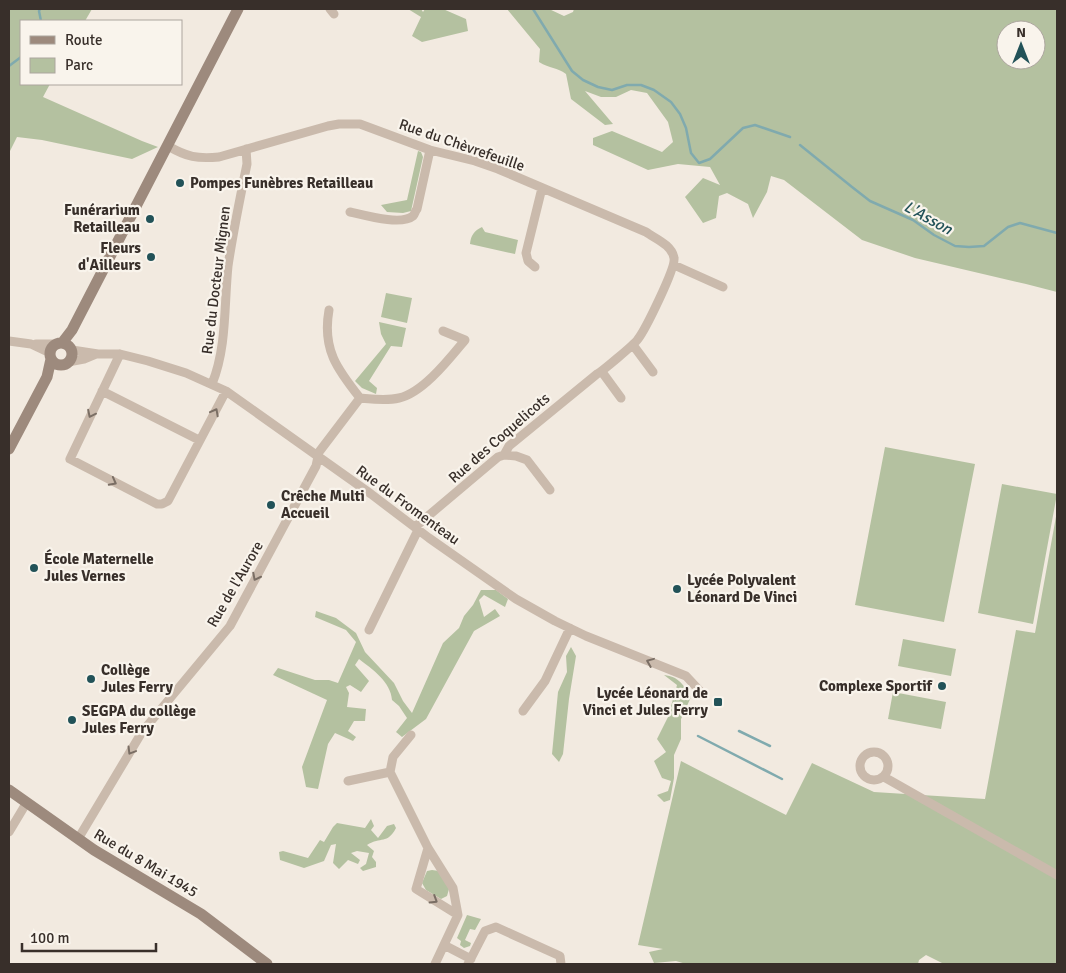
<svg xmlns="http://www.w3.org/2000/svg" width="1066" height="973" font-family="Signika,sans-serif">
<rect width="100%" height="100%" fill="#f2eae0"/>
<!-- green -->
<path fill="#b4c1a0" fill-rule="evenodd" d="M9,9H92L85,21H21V84H50L43,97L142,141L158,147L132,159L42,140L17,137L9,153Z
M408,9H421L423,12L425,9H443L466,19L468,31L422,42L412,36L421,17Z
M507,9H549L564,16L573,12L574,9H1057V292L1026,284L915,258L862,240L784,180L771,176L767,192L753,218L748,204L727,193L719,196L716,218L703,223L685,197L703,178L720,185L710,167L678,164L648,170L593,145V138L612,131L662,152L673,142L668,122L647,93L631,90L616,97H601L585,91L613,124L605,125L571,99L566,74C557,67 550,69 539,62L540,49ZM1006,30H1036V60H1006Z
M418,151L421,152L423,157L411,211L403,213L387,212L381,205L407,200Z
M482,227L485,232L518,240L515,254L470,244C471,235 474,231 482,227Z
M386,293L412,298L407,323L381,317Z
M379,322L406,328L402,347L391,346L369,381L377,388L376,394L362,388L355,381L386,344L381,334Z
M885,447L975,464L944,622L855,605Z
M1002,484L1057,494L1033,624L978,613Z
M1057,511V964H944L926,955L919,960L918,964L779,963L780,964H686L676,961L654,963L649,952L663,949L638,945L681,761L786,815L812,763L874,792L985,799L1016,630L1035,633Z
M481,590H496L508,599L505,607L484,595L479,600L484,617L495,609L500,616L474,631L426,719L402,737L396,732L407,718L399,706L392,700C391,682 372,669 359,659L355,665L369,681L361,692L350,685L346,687L349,693L347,707L366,709L365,721H354L348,731L356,737L353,741L335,733L328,744L318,789L306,787L302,767L327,700L273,675L278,668L315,680H329L338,683L356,642L346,630L315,617L316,611L336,618L356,633L365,652L394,683L403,701L412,713L443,643L459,628L464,616L473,605Z
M903,639L956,649L951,676L898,666Z
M571,647L576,656L569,699L563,754L559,762L552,754L558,692L567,672L566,656Z
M664,675C680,677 683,685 691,697L681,719V739L674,755V778L670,800L664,802L657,795L668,791L671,781L662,778L654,761L666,752L657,739L668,717L677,685Z
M893,692L946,702L941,729L888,719Z
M371,819L374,826L371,830L378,838L387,826L394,824L396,828C387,845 381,836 367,845L374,851L372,857L376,862V867L363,871L360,868L366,864L369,853L357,851L351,853L360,860L358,864L348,860L339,869L333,863L336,844L331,845L324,861L304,868L280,860L279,852L283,851L308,858L320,840L324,842L333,827L337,823L365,828Z
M432,870L439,871L449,889L447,896L441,899L426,890L422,883L427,871Z
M467,915L481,919L475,930L470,929L465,940L471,943L470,946L464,948L460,945L461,941L457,938Z"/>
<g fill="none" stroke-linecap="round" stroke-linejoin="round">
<!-- stream -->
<path stroke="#80aaae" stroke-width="2.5" d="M40,9L39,11L41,21
M533,9L572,71L583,80L598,87L612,90L627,85H641L654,90L671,102L680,114L686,128L691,153L699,163L710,159L743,128L755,125L790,137
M9,66L21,57
M800,145L852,187L870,201L913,220L934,235L955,246L969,247L984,246L1008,227L1020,223L1057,233
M739,731L770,746
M698,736L782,779"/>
<!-- minor -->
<path stroke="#cabaac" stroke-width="9" d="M330,9L334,14
M168,146C187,157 197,159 219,157L328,126L339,124H360L430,150L475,161L498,169L646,232C656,239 672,245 674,258C676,268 645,330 638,339C635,344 600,373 597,374L509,446L504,455L498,457L415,527
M350,212C364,215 401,226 413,216C415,214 415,211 417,209L430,150
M674,265L723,287
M535,267L528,261L526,253L542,188
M329,310C322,349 337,369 360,398
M9,341L31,344L50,353
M36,344H55
M633,345L653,372
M72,350L98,354H120L148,361L186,373L226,391L371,494L429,538L516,599L555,621L586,636L686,676L700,691
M120,354L70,459L157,504H162L168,501L226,391
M68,362L84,359L96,354
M602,372L621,398
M212,384C227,347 224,305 228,266C233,232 240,198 247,164L246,149
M102,391L199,440
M504,455L516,456L527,460L550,490
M369,630L418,530
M523,711L545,681L570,628
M411,735L393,757L390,772L428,848L453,888L458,915L435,964
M860 766a14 14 0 1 1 28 0a14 14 0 1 1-28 0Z
M884,777L1057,875
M348,781L390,772
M9,832L27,802
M78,839L142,732L230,626L316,466L319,452L360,398C372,399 386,401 399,398C423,393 450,358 465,340L443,331
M428,848L416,889L458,915
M444,945L471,959
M468,964L485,931L496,927L560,956L561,964"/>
<!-- secondary -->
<path stroke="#9d8a7d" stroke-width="11" d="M50 354a11 11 0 1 1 22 0a11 11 0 1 1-22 0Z
M62,343L72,330L238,9
M9,449L47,377L51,359
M9,790L94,850L201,914L267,964"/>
</g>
<!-- one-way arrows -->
<defs><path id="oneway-chevron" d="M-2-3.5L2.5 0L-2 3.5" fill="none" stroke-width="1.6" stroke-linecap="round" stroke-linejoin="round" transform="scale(1.25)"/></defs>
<g stroke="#7a6e64">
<use href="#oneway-chevron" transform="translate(215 412) rotate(-62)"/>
<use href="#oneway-chevron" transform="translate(91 414) rotate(116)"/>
<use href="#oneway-chevron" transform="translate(113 482) rotate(28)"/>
<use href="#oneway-chevron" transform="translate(256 577) rotate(117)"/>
<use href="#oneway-chevron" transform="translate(650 662) rotate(-158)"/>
<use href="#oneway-chevron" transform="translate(131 751) rotate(121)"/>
<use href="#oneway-chevron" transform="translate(434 900) rotate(32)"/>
</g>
<!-- markers -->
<g fill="#225258" stroke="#f9f4ec" stroke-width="2">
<circle cx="180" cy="183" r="5"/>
<circle cx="150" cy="219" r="5"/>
<circle cx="151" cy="257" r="5"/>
<circle cx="271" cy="505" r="5"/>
<circle cx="34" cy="568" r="5"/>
<circle cx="677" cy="589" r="5"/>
<circle cx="91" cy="679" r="5"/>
<circle cx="942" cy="686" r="5"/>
<rect x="713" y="697" width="10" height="10" rx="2.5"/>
<circle cx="72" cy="720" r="5"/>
</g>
<g text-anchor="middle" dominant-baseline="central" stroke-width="4.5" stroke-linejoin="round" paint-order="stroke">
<!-- street labels -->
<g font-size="15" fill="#382f2a" stroke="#f9f4ec">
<text transform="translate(462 145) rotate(19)">Rue du Chèvrefeuille</text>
<text transform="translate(216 280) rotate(-83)">Rue du Docteur Mignen</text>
<text transform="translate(499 438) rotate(-41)">Rue des Coquelicots</text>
<text transform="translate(408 505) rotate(36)">Rue du Fromenteau</text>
<text transform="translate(235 584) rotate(-60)">Rue de l'Aurore</text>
<text transform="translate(146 863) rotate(31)">Rue du 8 Mai 1945</text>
</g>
<!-- poi labels -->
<g font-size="15" font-weight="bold" fill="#382f2a" stroke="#f9f4ec" text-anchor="start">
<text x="190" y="183">Pompes Funèbres Retailleau</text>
<text x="140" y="210" text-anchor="end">Funérarium<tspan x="140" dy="17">Retailleau</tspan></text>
<text x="141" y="248" text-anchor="end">Fleurs<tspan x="141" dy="17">d'Ailleurs</tspan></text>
<text x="281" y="496">Crêche Multi<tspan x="281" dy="17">Accueil</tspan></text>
<text x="44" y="559">École Maternelle<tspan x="44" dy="17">Jules Vernes</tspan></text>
<text x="687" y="580">Lycée Polyvalent<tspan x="687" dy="17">Léonard De Vinci</tspan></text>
<text x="101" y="670">Collège<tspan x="101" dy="17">Jules Ferry</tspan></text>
<text x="932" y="686" text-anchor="end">Complexe Sportif</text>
<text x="708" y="693" text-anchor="end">Lycée Léonard de<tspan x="708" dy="17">Vinci et Jules Ferry</tspan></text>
<text x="82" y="711">SEGPA du collège<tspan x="82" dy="17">Jules Ferry</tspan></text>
</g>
<!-- water labels -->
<g font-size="16" font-style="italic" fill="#225258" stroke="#f9f4ec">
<text transform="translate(928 218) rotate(29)">L'Asson</text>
</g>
</g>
<!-- border -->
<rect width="1066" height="973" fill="none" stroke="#382f2a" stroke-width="20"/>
<!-- legend -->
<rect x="20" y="20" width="162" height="65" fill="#f9f4ec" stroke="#aca59e"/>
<rect x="30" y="36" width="25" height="8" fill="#9d8a7d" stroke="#aca59e"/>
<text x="65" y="45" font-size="15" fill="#382f2a">Route</text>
<rect x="30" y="58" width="25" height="15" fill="#b4c1a0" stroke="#aca59e"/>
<text x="65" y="70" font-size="15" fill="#382f2a">Parc</text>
<!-- north arrow -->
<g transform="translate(1021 45)"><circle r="24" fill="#f9f4ec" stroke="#aca59e"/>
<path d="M0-4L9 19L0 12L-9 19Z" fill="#225258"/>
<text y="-8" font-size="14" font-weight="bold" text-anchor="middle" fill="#382f2a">N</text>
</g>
<!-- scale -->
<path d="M22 943v8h134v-8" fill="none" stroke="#382f2a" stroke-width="2.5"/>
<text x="30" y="943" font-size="15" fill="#382f2a" stroke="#f9f4ec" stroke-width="4" paint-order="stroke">100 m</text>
</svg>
